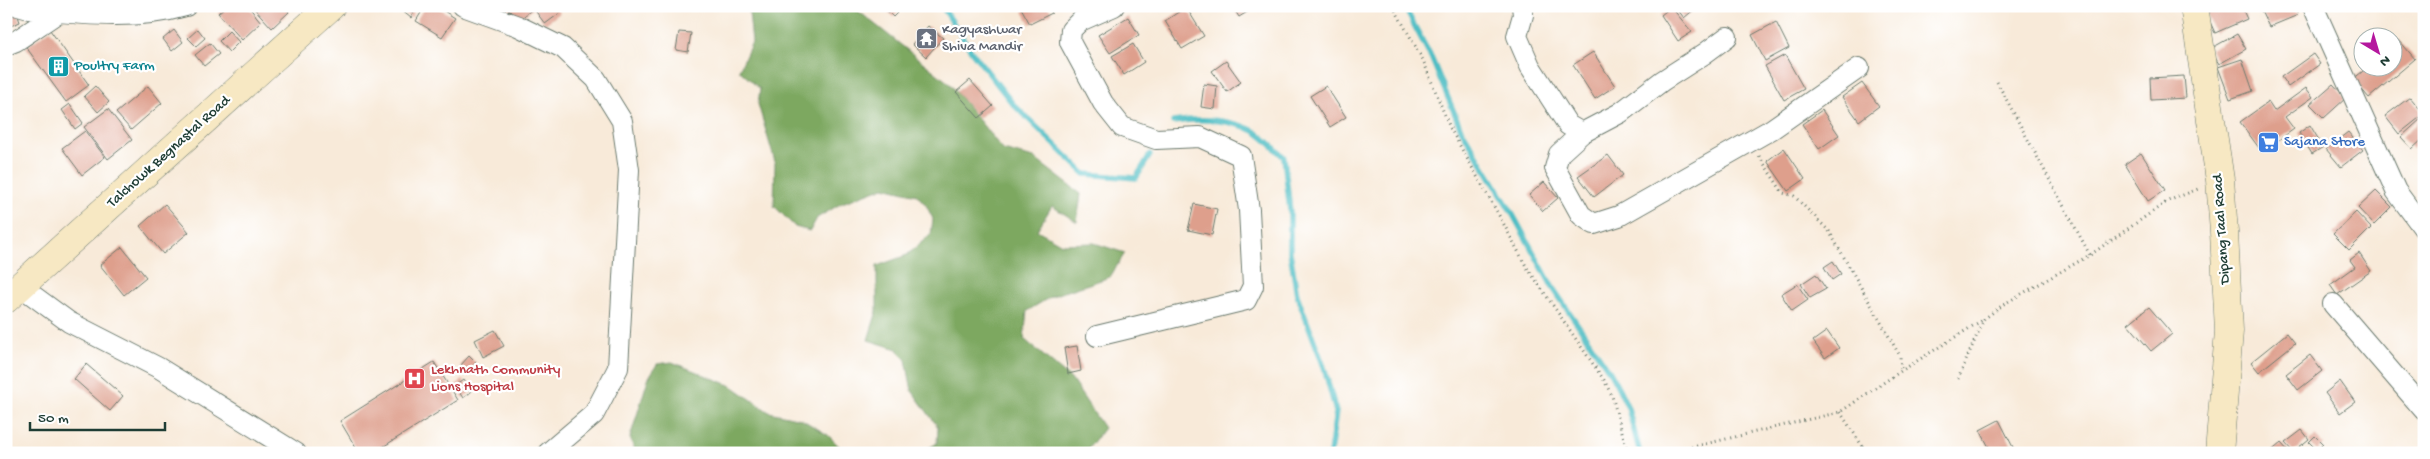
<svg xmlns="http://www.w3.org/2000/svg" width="2430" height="459" font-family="'Gochi Hand',sans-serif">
<rect width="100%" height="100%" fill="#fff"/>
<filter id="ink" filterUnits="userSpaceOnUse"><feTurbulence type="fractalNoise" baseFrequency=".02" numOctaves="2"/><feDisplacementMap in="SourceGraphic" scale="10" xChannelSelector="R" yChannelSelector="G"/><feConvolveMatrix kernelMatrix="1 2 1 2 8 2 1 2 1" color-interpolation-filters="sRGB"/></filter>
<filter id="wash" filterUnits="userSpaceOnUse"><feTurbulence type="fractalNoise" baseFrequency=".0096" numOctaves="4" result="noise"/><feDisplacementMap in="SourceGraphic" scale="20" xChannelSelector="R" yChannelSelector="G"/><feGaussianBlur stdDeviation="1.12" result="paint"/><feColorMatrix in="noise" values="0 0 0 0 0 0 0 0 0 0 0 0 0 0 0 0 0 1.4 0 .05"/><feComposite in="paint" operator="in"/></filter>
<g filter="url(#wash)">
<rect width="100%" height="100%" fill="#f8ead9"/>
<!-- forest -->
<path fill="#7da860" stroke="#4e724a" d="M754,6H852L949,83L1003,150L1034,158L1081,194L1077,222L1052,206L1037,230L1062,244L1094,243L1125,253L1110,277L1052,296L1027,311L1024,339L1071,379L1104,428L1085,453H921L937,443L938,427L912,391L906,360L897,349L868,340L877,311V266L907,255L931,234L933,219L926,205L917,195L884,187L842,203L817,218L810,231L795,227L774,206L775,162L758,104L760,89L739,70L752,42L749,12Z
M672,362L732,386L769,412L801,419L828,435L846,453H636L630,438L648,379L657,364Z"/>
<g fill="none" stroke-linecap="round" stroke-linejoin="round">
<!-- stream -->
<path stroke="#4fbec4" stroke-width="5.5" d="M942,6L972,52L1013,104L1085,174L1136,178L1150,155
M1404,6L1431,57L1461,129L1511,211L1553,288L1610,372L1619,389L1628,408L1640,453
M1173,122C1200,118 1229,118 1254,131C1265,137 1275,149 1284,157L1290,211V252L1297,295L1324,367L1336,412L1330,453"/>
</g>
<g id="blocks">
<!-- building -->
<path fill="#de9f8c" d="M226,6H248L261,22L242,40L218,13Z
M252,6H284L289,12L272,28Z
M396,6H417L411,18Z
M425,6H436L455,18L442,37L416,21Z
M506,6H536L518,21Z
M537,6H555L560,13L545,24L534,9Z
M883,6H904L893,17Z
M1020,6H1048L1052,13L1030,24Z
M1232,6H1257L1239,17Z
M1675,6H1696L1697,7L1684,18Z
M2220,6H2241L2247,19L2215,33L2206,13Z
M2269,6H2294L2298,15L2269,27L2261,10Z
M1186,7L1204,36L1182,49L1165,21Z
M1671,7L1692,32L1678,41L1661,15Z
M16,10L20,22L6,28V13Z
M1128,17L1139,35L1110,53L1098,35Z
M1776,22L1789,48L1765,61L1752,35Z
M928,26L943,38L926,57L912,44Z
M198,29L205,38L196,46L188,38Z
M50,30L89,85L66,102L26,47Z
M174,30L183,42L172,51L163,39Z
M229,31L239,42L229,52L219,41Z
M679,32L691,33L688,52L676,50Z
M2237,34L2246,49L2219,64L2210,49Z
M2399,40L2415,59L2369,98L2353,79L2367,68H2392V46Z
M210,43L219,54L204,66L195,55Z
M1133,44L1144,62L1124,75L1112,56Z
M1593,52L1615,86L1595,99L1573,65Z
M2313,54L2320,64L2288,87L2281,77Z
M1785,55L1804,89L1784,100L1765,66Z
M2242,59L2253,91L2230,99L2218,67Z
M1226,61L1241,82L1227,92L1212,71Z
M2184,76L2186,98L2151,100L2150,78Z
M970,80L993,106L979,118L956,92Z
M1862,83L1879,106L1859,121L1842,97Z
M1204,84L1217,86L1215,109L1201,107Z
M2333,84L2346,98L2324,118L2310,104Z
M95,86L109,102L98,112L84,96Z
M148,86L162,103L131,130L116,113Z
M1326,86L1346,117L1330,127L1310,96Z
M2306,88L2313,97L2285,117L2294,129L2262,152L2240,122L2268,102L2274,111Z
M2410,97L2424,114L2399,134L2385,116Z
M70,104L83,123L75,129L62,110Z
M108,109L132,140L108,159L84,127Z
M1822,110L1839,135L1819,149L1802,124Z
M2422,118L2424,138L2412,149L2401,137Z
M2310,125L2323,147L2312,154L2299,133Z
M85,131L105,157L82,175L62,148Z
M2348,132L2363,150L2341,167L2326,149Z
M1784,148L1805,179L1788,191L1767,161Z
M2141,153L2165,190L2148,201L2125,164Z
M1608,155L1623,175L1594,197L1578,176Z
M1544,182L1558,198L1543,211L1529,195Z
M2376,191L2392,207L2374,225L2358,208Z
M165,204L189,232L163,254L140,226Z
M1194,204L1217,209L1212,235L1188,230Z
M2356,212L2371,228L2349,250L2333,234Z
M122,247L146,277L124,295L100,265Z
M2359,253L2371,271L2337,295L2330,285L2355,267L2350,260Z
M1833,261L1841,274L1832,280L1824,267Z
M1816,274L1826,289L1810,298L1801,284Z
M1797,284L1808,300L1792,311L1781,294Z
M2149,307L2172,334L2151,351L2128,324Z
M495,330L504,346L483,357L475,340Z
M1827,331L1839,348L1825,358L1813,341Z
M2287,333L2295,343L2259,372L2251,362Z
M1077,346L1081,371L1068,374L1064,348Z
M2310,355L2322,371L2298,390L2286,374Z
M469,356L476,363L467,372L460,366Z
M434,362L458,400L373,453H359L340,421Z
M86,364L123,396L110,411L74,379Z
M463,380L471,392L463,398L455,386Z
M2340,381L2355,402L2340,413L2325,393Z
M1999,420L2016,453H1992L1980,430Z
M2302,430L2309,439L2293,452L2285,443Z
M2315,436L2323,444L2317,450L2309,442Z
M2281,443L2290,453H2269Z"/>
</g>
</g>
<g filter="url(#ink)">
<use href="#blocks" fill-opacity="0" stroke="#6b7a6e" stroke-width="1"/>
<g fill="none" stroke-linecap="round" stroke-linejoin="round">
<defs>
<path id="street" d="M18,6L29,9C81,14 135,21 186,6
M463,6L518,26L563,48L596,79L622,121L629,170L618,368L594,414L548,453
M1522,6L1523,15L1517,36L1530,66L1568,125L1582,133
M2313,6L2396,191L2424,229
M1727,37L1704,54L1662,81L1620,113L1582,133L1559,154L1555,168L1581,215L1594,224L1619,216L1772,129L1859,68
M6,45L16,41L59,12
M20,286L69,322L159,368L296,453
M2333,304L2424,410
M1097,336L1246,300L1253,286L1249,210L1241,156L1200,137L1156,139L1122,127L1103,103L1070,42L1071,30L1080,21L1114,6"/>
<path id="secondary" d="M2194,6L2220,180L2224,232L2229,331L2219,453
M6,299L331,6"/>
</defs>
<!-- street casing -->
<use href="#street" stroke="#6b7a6e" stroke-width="22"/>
<!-- secondary casing -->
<use href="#secondary" stroke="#6b7a6e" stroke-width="29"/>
<!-- path -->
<path stroke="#6b7a6e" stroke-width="3" stroke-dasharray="1 4" stroke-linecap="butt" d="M1393,6L1423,60L1450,128L1501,219L1526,266L1604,380L1612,396L1628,453
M1997,82L2090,255
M1759,156L1783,193L1794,196L1829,231L1900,356L1901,371
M1958,379L1984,319L2004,304L2090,255L2168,201L2198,189
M1840,412L1867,453
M1667,453L1840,412L1901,371L1984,319"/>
<!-- street -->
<use href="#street" stroke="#fff" stroke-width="20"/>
<!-- secondary -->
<use href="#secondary" stroke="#f7e8c3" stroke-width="28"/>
</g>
</g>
<!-- icons -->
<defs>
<symbol id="temple-square" viewBox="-11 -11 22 22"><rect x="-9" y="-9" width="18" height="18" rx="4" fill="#6b7280" stroke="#fff"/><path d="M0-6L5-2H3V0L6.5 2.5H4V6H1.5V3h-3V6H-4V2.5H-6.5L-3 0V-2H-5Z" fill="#fff"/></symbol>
<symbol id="building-square" viewBox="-11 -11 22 22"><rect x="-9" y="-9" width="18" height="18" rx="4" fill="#0f9aa8" stroke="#fff"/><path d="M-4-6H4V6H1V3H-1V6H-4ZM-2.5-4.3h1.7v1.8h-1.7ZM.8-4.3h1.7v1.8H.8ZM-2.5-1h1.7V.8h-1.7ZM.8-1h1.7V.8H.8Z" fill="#fff"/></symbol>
<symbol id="supermarket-square" viewBox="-11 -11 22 22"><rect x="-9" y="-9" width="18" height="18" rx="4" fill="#3f7fe0" stroke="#fff"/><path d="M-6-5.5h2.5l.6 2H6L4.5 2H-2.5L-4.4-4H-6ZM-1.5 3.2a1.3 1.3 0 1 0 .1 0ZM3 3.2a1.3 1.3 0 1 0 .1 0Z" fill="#fff"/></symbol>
<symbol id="hospital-square" viewBox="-11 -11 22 22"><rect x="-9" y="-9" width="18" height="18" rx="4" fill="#e0444e" stroke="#fff"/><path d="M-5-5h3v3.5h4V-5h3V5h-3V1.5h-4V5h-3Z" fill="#fff"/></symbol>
</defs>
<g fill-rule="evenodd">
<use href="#temple-square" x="914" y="26" width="25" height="25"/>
<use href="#building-square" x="46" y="54" width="25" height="25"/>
<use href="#supermarket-square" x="2256" y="130" width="25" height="25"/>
<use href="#hospital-square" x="402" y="366" width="25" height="25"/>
</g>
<g text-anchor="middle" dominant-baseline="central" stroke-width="4.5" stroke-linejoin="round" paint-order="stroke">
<!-- worship labels -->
<g font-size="15" fill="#5b616d" stroke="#fff" text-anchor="start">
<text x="942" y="30">Kagyashwar<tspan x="942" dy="17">Shiva Mandir</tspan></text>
</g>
<!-- culture labels -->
<g font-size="15" fill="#0d838f" stroke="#fff" text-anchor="start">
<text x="74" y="66">Poultry Farm</text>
</g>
<!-- shop labels -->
<g font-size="15" fill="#366cbe" stroke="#fff" text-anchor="start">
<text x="2284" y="142">Sajana Store</text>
</g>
<!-- street labels -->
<g font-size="15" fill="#1f3d34" stroke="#fff">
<text transform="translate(169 152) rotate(-42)">Talchowk Begnastal Road</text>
<text transform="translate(2222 229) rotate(-94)">Dipang Taal Road</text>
</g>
<!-- health labels -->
<g font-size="15" fill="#be3a42" stroke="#fff" text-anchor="start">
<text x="431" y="370">Lekhnath Community<tspan x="431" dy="17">Lions Hospital</tspan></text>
</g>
</g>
<!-- margin -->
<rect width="2430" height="459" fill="none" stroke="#fff" stroke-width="25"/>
<!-- north arrow -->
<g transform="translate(2378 52) rotate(142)"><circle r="24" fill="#ffffff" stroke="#a5b1ae"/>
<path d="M0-4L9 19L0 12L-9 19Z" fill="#b5179e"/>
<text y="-8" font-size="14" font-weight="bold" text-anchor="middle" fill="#1f3d34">N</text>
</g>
<!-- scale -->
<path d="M30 422v8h135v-8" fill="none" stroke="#1f3d34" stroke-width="2.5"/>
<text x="38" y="422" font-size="15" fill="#1f3d34" stroke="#ffffff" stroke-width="4" paint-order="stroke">50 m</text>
</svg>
